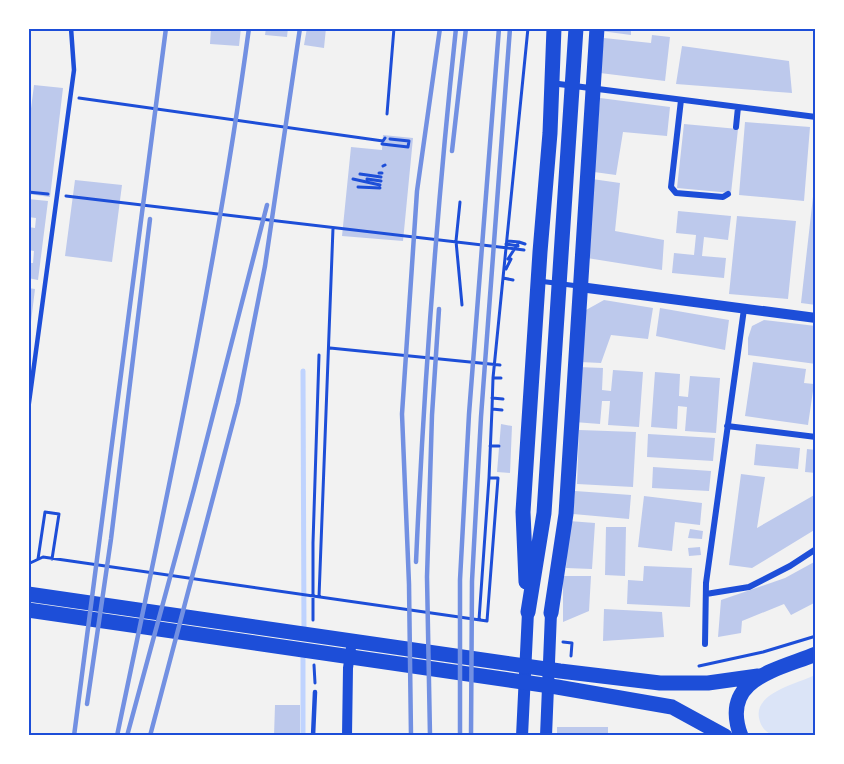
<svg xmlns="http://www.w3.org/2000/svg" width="844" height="764" font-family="'Fira Sans',sans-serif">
<rect width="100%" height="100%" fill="#f2f2f2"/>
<!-- green -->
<path fill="#dbe4f7" d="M815,675V735C794,736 764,744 759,718C757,707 763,700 772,694C784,686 802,681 815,675Z"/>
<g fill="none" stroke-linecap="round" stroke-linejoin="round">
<!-- stream -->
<path stroke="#bfd3fe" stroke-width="5" d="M303,371L304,633
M303,736V651"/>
</g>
<!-- building -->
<path fill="#bdc9ec" d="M211,28H241L239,46L210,44Z
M266,28H288L287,37L265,35Z
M307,28H326L324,48L304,45Z
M602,28H631V35L601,31Z
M652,35L670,37L665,81L600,73L604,38L651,43Z
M682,46L789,61L792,93L676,84Z
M34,85L63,88L50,197L28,194V132Z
M600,98L670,107L667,136L623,132L616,175L594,172Z
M745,122L810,127L804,201L739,195Z
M684,124L738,129L731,193L677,188Z
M383,135L413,138L403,241L342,236L351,147L382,150Z
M592,179L620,183L615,231L664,240L662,270L587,258Z
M75,180L122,185L112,262L65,256Z
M814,188H816V305L801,303Z
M28,199L48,201L38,280L28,278V263H33L34,251L28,250V227L35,228L36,218L28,217Z
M678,211L731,216L728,240L704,237L702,256L726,258L724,278L672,273L674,253L694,255L696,235L676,233Z
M737,216L796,221L788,299L729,294Z
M28,288L35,289L30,330H28Z
M604,300L653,308L648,339L611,335L601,363L580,362L586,310Z
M660,308L729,320L725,350L656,336Z
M764,320L816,326V364L748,355V338L752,326Z
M753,362L806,369L804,383L814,384L808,425L745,416Z
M578,367L603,368L602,390L611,391L613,370L643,372L639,427L608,425L610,401H602L600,424L574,422Z
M655,372L680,374L679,396L688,397L690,376L720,378L716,433L685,431L687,407L678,406L677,429L651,427Z
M501,424L512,426L510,473L497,472Z
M579,430L636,432L633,487L577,484Z
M648,434L715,438L713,461L647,457Z
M756,444L800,448L798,469L754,465Z
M807,449L816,450V473L805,472Z
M653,467L711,471L709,491L652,488Z
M741,474L765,477L757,528L816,494V529L752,568L729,565Z
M575,491L631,495L629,519L573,514Z
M644,496L702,503L700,525L675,522L672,551L638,547Z
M569,521L595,523L592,569L566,568Z
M606,527H626L625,576L605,575Z
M690,529L703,531L702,539L688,538Z
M700,547L701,555L689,556L688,548Z
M816,561V602L791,615L784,604L742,621L741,633L718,637L721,600L785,578Z
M644,566L692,568L690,607L627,604L628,580L643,581Z
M563,576H591L589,611L563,622Z
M604,609L662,612L664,637L603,641Z
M275,705H300V736H274Z
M557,727H608V736H557Z"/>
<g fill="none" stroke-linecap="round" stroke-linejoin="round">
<!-- path -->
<path stroke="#1d4ed8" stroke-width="3" d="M79,98L383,141L385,138
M387,114L394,28
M382,144L408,147L409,141L390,139
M383,166L385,165
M379,173H382
M360,174L381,177
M353,179L380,185
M367,179L381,181
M358,187L380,188
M28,192L48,194
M66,196L524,250
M460,202L456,241L462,305
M507,241L519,242
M506,244L518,246
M506,269L511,259H508L519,242L525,244
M503,278L513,280
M330,348L500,365
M493,378L528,28
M492,398L503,399
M492,409L493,378H501
M490,446H499
M38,559L45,512L59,514L52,559
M28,564L43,557L487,621L498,478H489L492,409L502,410
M319,597L333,228
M313,620V543L319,355
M479,620L489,478
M563,642L572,643L571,656
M314,665L315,683
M699,666L763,652L816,636"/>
<!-- service -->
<path stroke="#1d4ed8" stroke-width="4.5" d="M28,410L74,70L71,28
M313,736L315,692"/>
<!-- pedestrian -->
<path stroke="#1d4ed8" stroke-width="5" d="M539,281L578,286"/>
<!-- minor -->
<path stroke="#1d4ed8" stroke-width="6" d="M551,83L816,117
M681,100L671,187L676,193L723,197L728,194
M736,127L738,107
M727,426L816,437
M706,594L749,587L790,566L816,549
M705,644L706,583L744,309"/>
<!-- tertiary -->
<path stroke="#1d4ed8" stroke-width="10" d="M580,287L816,318
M347,736L348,668L352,641"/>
<!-- secondary -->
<path stroke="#1d4ed8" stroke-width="12" d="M522,736L528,612
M546,736L551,613"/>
<!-- primary -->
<path stroke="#1d4ed8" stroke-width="15" d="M526,582L523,512L540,252L550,133L554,28
M28,594L560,671L660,683H708L758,676
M28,610L557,687L672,707L725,736
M528,612L544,513L576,28
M551,613L566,514L597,28
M741,736C719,679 777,670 816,654"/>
<!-- rail -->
<path stroke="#7290e2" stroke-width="4.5" d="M452,151L466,28
M416,562C424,383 437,206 456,28
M87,704L111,539L150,219
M74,736L166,28
M117,736C166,501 217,266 249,28
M127,736L194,489L267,205
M150,736L238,403L265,266L300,28
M411,736L409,584L402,414L417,191L440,28
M430,736L427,577L432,415L439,309
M460,736V580L469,414L499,28
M471,736L472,581L481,417L510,28"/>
</g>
<!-- border -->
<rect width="844" height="764" fill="none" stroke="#ffffff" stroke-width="60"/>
<rect x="30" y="30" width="784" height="704" fill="none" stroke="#1d4ed8" stroke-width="2"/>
</svg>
